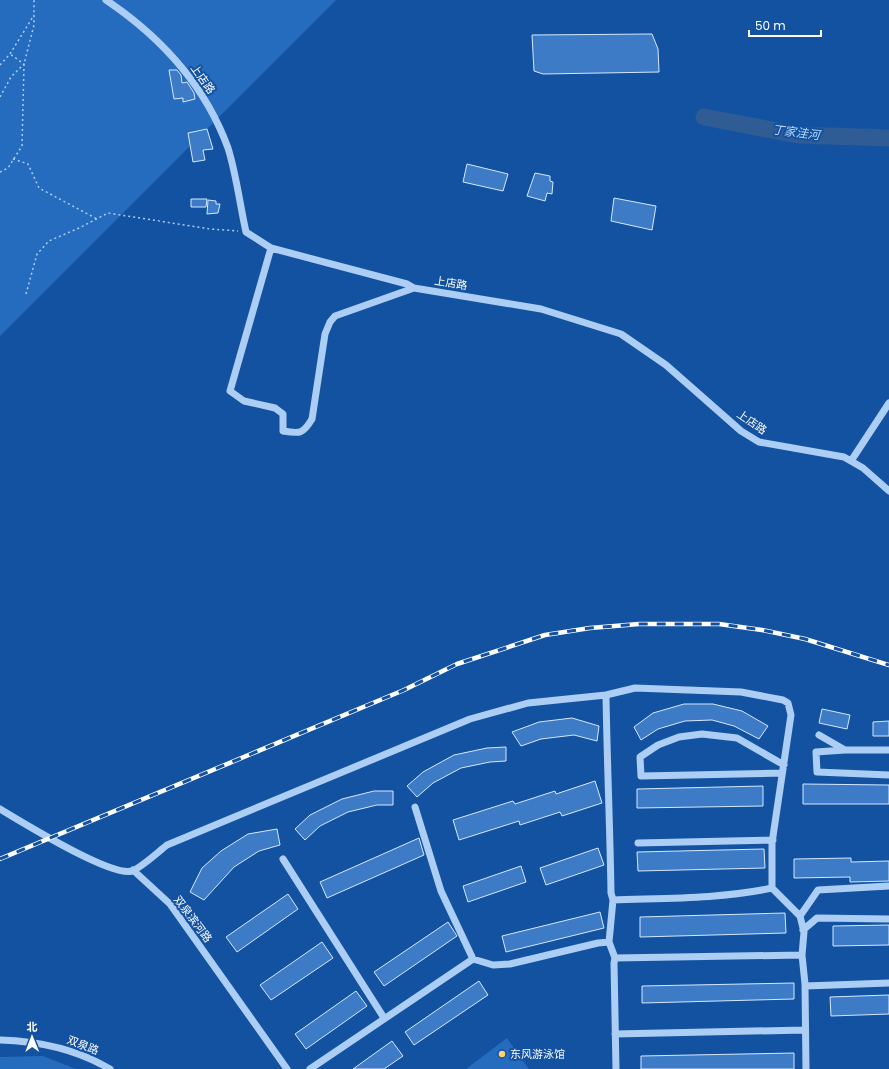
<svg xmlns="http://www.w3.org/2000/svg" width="889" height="1069" font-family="Poppins,'Noto Sans SC',sans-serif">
<rect width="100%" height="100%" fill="#1352a0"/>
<!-- green -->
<path fill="#266cbe" d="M0,0H336L0,336Z
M507,1038L529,1069H466Z
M43,1056L76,1069H0V1057Z"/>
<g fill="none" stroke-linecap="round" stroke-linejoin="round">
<!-- river -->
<path stroke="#2f5c95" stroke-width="17" d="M704,117L798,135L889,138"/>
</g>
<!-- building -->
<path fill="#3d7bc7" stroke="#d5e8fe" d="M652,34L658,49L659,72L543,74L534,71L532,35Z
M169,70H177L181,75L182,83L187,82L194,93L195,99L183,102V98L174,99Z
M207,129L213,149L203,150L205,160L193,162L188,133Z
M467,164L508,174L503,191L463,182Z
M535,173L550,176V181L553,182L552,194L547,193L545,201L527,196Z
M614,198L656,206L652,230L611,221Z
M191,199H207L206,207H191Z
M208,200L216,201V204H220L218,213L207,214Z
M684,704H713L742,711L768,726L759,739L734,726L712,720L685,721L658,729L641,740L634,727L653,713Z
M822,709L850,715L847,729L819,723Z
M572,718L599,726L597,741L574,735L541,739L521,746L512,732L539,722Z
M889,721V736H873V722Z
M506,747V761L490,762L461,768L433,783L417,797L407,786L423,772L454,755L487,748Z
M595,781L602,803L562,816L560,812L520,825L519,821L459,840L453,820L513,801L515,804L555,791L556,794Z
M803,784L889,785V804H803Z
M763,786V806L637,808V789Z
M374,791H393V805H377L348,812L320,826L305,840L295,829L310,815L342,799Z
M277,829L280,845L259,851L234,867L204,900L190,892L202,868L221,851L248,834Z
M419,838L424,855L327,898L320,882Z
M598,848L604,865L546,885L540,868Z
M764,849L765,868L638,871L637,852Z
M851,858V862L889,861V881L850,882V877L794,878V859Z
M521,866L526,882L468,902L463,886Z
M288,894L298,909L237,952L226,937Z
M600,912L604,928L506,952L502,936Z
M785,913L786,933L640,937V917Z
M448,922L457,936L384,986L374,972Z
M889,925V945L833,946V926Z
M322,942L333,958L271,1000L260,985Z
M479,981L488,995L414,1045L405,1032Z
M794,983V999L642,1003V986Z
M356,991L367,1006L306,1049L295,1034Z
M889,995V1014L831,1016L830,997Z
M392,1041L403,1056L384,1069H353Z
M794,1053V1069H641V1056Z"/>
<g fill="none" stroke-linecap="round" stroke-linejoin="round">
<!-- path -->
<path stroke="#accdf4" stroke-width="1.5" stroke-dasharray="2 3" stroke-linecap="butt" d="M0,65L10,54L34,15
M0,97L11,77L24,64L10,54
M13,159L28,164L39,188L97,219
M0,172L8,168L22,146L24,64L34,25V0
M26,294L37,254L49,241L79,228L108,213L210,229L238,231"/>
<!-- minor -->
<path stroke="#accdf4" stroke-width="7" d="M106,0C161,37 205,85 228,148C236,173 240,205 246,232L271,248L407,284L414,288L541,309L621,334L666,365L741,431L759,442L844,457L863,468L889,491
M271,248L230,391L244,401L275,408L283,414V431C300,434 303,434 312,419L325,334L330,322L335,316L414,288
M851,461L889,403
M606,695C607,761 610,827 611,893L613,900L609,942L615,958L614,963L616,1069
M819,735L845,750H889
M845,750L816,752L817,772L889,775
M782,773L641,776L640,757L658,745L679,737L702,734L737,738L784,765
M415,807L441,891L473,959L493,965L510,964L598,943L609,942
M0,809C22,822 110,877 132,871C142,867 158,852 167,845L470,719L528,703L606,695L635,688L741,692L783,700L788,703L791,715L772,843V888L800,916L804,932L802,955L805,984L806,1069
M638,843L773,840
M283,859L384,1018
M133,870L170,904L287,1069
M613,900C666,898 720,899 772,888
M800,916L818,890L889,886
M803,930L817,918L889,919
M615,958L802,955
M805,986L889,983
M615,1034L805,1030
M0,1040C39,1041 76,1049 110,1069
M310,1069L473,959"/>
<defs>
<path id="rail" d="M0,859L404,690L457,664L545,635L590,628L639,624H719L762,630L805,639L889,665"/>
</defs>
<!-- rail casing -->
<use href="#rail" stroke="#fff" stroke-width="4.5"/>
<!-- rail -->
<use href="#rail" stroke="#1352a0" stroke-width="3" stroke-dasharray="9" stroke-linecap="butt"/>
</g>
<!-- markers -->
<circle fill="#ffd46f" stroke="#1352a0" stroke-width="1.5" cx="502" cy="1054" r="4"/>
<g text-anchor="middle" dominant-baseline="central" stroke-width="4" stroke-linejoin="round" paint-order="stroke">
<!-- street labels -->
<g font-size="11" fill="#fff" stroke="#1352a0">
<text transform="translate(203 79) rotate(55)">上店路</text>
<text transform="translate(451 283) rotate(9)">上店路</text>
<text transform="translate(752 422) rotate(34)">上店路</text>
<text transform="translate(193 919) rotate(53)">双泉滨河路</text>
<text transform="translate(83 1045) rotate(21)">双泉路</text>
</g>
<!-- poi labels -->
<g font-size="11" fill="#fff" stroke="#1352a0" text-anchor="start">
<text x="510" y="1054">东风游泳馆</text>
</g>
<!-- water labels -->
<g font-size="12" font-style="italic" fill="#b9d7fa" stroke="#1352a0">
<text transform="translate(796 132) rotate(7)">丁家洼河</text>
</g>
</g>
<!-- north arrow -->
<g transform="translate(32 1037) rotate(359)" stroke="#1352a0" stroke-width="3" paint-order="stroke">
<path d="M0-3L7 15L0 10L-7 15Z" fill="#ffffff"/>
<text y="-6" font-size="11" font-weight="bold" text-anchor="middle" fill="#ffffff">北</text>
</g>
<!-- scale -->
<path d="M749 30v6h72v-6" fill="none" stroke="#ffffff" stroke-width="2"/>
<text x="755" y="30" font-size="12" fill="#ffffff" stroke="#1352a0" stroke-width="3" paint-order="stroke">50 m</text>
</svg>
